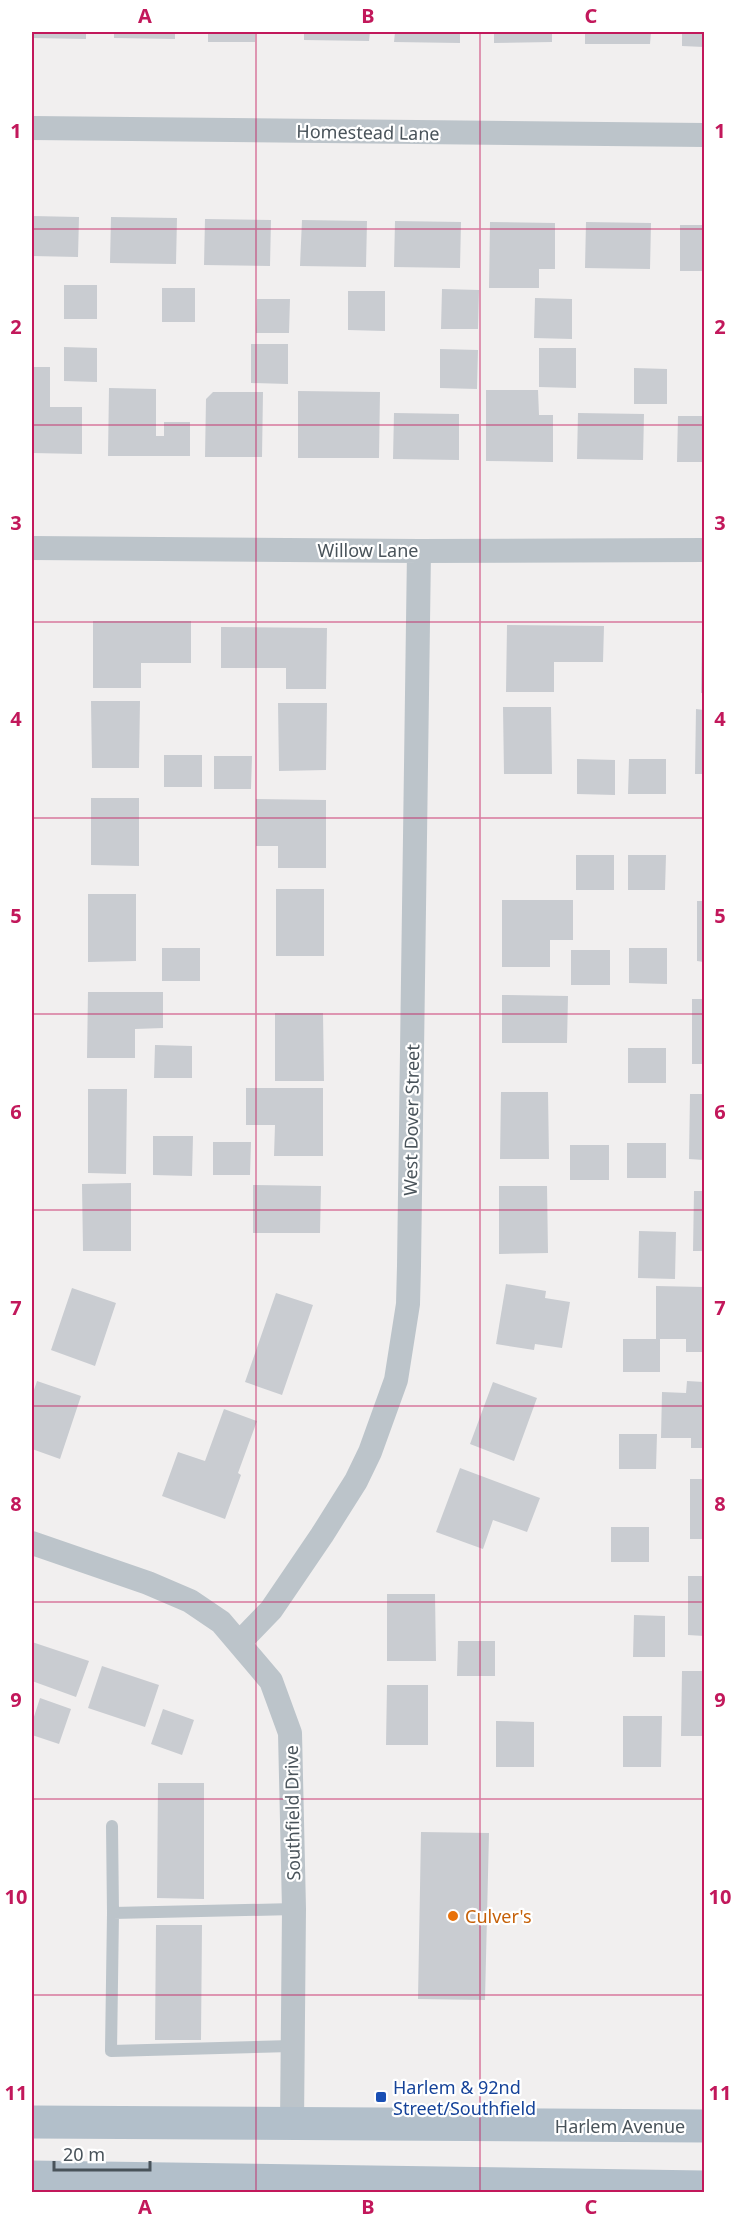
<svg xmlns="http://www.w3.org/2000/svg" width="736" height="2224" font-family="'Noto Sans',sans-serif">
<rect width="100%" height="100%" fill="#f1efef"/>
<!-- building -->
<path fill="#c9ccd1" d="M32,32H86V39L32,38Z
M114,32H175V39L114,38Z
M208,32H255V42H208Z
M304,32H370L369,41L304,40Z
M395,32H460V43L394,42Z
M494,32H552V42L494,43Z
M585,32H651L650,44H585Z
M682,32H704V47L682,46Z
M32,216L79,217L78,257L32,256Z
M111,217L177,218L176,264L110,263Z
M205,219L271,220L270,266L204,265Z
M302,220L367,221L366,267L300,266Z
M395,221L461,222L460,268L394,267Z
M490,222L555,223V269H539V288H489Z
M586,222L651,223L650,269L585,268Z
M680,225H704V271H680Z
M64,285H97V319H64Z
M162,288H195V322H162Z
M442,289L479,290L478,329H441Z
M348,291H385V331L348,330Z
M535,298L572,299V339L534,338Z
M257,299H290L289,333H256Z
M251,344H288V384L251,383Z
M64,347L97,348V382L64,381Z
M539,348H576V388L539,387Z
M440,349L478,350L477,389L440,388Z
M32,367H50V407H82V454L32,453Z
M634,368L667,369V404H634Z
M109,388L156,389V436H164V422H190V456H108Z
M486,390H538L539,415H553V462L486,461Z
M298,391L380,392L379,458H298Z
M213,392H263L262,457H205L206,399Z
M394,413L459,414V460L393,459Z
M578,413L644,414L643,460L577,459Z
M678,416H704V462H677Z
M93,621H191V663H141V688H93Z
M507,625L604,626L603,662H554V692H506Z
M221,627L327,628L326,689H286V668H221Z
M702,633H704V693H701Z
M91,701H140L139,768H92Z
M278,703H327L326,770L279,771Z
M503,707H551L552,774H504Z
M696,709L704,710V774H695Z
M164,755H202V787H164Z
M214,756H252L251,789H214Z
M577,759L615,760V795L577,794Z
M629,759H666V794H628Z
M91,798H139V866L91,865Z
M256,799L326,800V868H278V846H256Z
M576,855H614V890H576Z
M628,855H666L665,890H628Z
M276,889H324V956H276Z
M88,894H136V961L88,962Z
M502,900H573V940H550V967H502Z
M697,901H704V962L697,961Z
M162,948H200V981H162Z
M629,948H667V984L629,983Z
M571,950H610V985H571Z
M88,992H163V1028L135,1029V1058H87Z
M502,995L568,996L567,1043H502Z
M692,999H704V1064H692Z
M275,1013H323L324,1081H275Z
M155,1045L192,1046V1078H154Z
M628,1048H666V1083H628Z
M246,1088H323V1156H274L275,1125H246Z
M88,1089H127L126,1174L88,1173Z
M501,1092H548L549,1159H500Z
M690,1094H704V1160L689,1159Z
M153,1136H193L192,1176L153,1175Z
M213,1142H251L250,1175H213Z
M627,1143H666V1178H627Z
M570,1145H609V1180H570Z
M131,1183V1251H83L82,1184Z
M253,1185L321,1186L320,1233H253Z
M499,1186H547L548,1253L499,1254Z
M694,1191H704V1251H693Z
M639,1231L676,1232L675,1279L638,1278Z
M506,1284L546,1291L545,1298L570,1302L562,1348L535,1344L534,1350L496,1344Z
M656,1286L704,1287V1352H686V1339H660V1372H623V1339H656Z
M72,1288L116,1303L95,1366L51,1350Z
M276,1293L313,1305L282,1395L245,1382Z
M37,1381L81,1396L60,1459L32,1449V1396Z
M687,1381L704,1382V1448H691V1438H661L662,1392L686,1393Z
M493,1382L537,1398L514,1461L470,1444Z
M224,1409L257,1421L238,1473L241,1475L225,1519L162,1496L178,1452L205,1461Z
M619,1434H657L656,1469H619Z
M460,1468L540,1498L527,1532L493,1520L483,1549L436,1532Z
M690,1479H704V1539H690Z
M611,1527H649V1562H611Z
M688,1576H704V1636L688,1635Z
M387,1594H435L436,1661H387Z
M634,1615L665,1616V1657H633Z
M458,1641H495V1676H457Z
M32,1642L89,1661L76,1697L32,1681Z
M102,1666L159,1685L145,1727L88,1708Z
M682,1671H704V1736H681Z
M387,1685H428V1745H386Z
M40,1698L71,1709L59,1744L32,1735V1723Z
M163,1709L194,1720L182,1755L151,1744Z
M623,1716H662L661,1767H623Z
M496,1721L534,1722V1767H496Z
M158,1783H204V1899L157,1898Z
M421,1832L489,1833L485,2000L418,1999Z
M156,1925H202L201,2040H155Z"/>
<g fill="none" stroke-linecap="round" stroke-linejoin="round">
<!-- lane -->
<path stroke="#bcc4ca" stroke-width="12" d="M112,1826L113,1913
M291,2046L111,2051L113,1913L294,1909"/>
<!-- street -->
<path stroke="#bcc4ca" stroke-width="24" d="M32,128L704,135
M32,548L419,551L704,550
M32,1543L148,1583L190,1601L221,1622L271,1681L290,1733L294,1909L292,2124
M240,1642L271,1610L322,1535L356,1481L370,1452L396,1380L408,1304L409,1266L419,551"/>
<!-- primary -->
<path stroke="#b2bfca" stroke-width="33" d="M32,2122L704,2126
M32,2177L704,2187"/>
</g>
<!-- grid -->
<path fill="none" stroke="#c2185b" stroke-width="1.5" stroke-opacity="0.55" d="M256,32V2192M480,32V2192M32,229H704M32,425H704M32,622H704M32,818H704M32,1014H704M32,1210H704M32,1406H704M32,1602H704M32,1799H704M32,1995H704"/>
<!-- markers -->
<circle fill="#e8710a" stroke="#fff" stroke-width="2" cx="453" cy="1916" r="6"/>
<rect fill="#1a4fb4" stroke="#fff" stroke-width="2" x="375" y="2091" width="12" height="12" rx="3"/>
<g text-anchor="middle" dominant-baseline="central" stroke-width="4.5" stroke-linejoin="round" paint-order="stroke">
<!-- street labels -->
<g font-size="18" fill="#49535a" stroke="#fff">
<text transform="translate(368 132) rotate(1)">Homestead Lane</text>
<text x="368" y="550">Willow Lane</text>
<text transform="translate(411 1120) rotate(-89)">West Dover Street</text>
<text transform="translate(292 1813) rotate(-91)">Southfield Drive</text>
<text x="620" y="2126">Harlem Avenue</text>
</g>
<!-- food labels -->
<g font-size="18" fill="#c56008" stroke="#fff" text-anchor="start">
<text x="465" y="1916">Culver's</text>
</g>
<!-- transit labels -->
<g font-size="18" fill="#164399" stroke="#fff" text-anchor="start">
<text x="393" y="2087">Harlem &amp; 92nd<tspan x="393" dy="21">Street/Southfield</tspan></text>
</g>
</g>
<!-- border -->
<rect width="736" height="2224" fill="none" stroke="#ffffff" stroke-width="66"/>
<!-- scale -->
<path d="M54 2161v9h96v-9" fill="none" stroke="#49535a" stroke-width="3"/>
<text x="63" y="2161" font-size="18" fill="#49535a" stroke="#ffffff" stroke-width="4.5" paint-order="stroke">20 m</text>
<rect x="33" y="33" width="670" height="2158" fill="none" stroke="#c2185b" stroke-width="2"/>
<g font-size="20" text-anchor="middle" font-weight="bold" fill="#c2185b">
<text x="145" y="23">A</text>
<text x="368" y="23">B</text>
<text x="591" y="23">C</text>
<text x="16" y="138">1</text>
<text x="720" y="138">1</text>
<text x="16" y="334">2</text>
<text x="720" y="334">2</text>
<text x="16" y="530">3</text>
<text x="720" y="530">3</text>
<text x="16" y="726">4</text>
<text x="720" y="726">4</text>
<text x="16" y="923">5</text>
<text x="720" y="923">5</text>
<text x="16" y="1119">6</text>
<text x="720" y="1119">6</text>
<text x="16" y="1315">7</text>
<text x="720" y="1315">7</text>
<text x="16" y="1511">8</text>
<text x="720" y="1511">8</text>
<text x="16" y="1707">9</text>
<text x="720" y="1707">9</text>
<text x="16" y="1904">10</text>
<text x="720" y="1904">10</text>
<text x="16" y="2100">11</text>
<text x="720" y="2100">11</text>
<text x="145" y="2214">A</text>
<text x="368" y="2214">B</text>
<text x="591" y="2214">C</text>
</g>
</svg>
